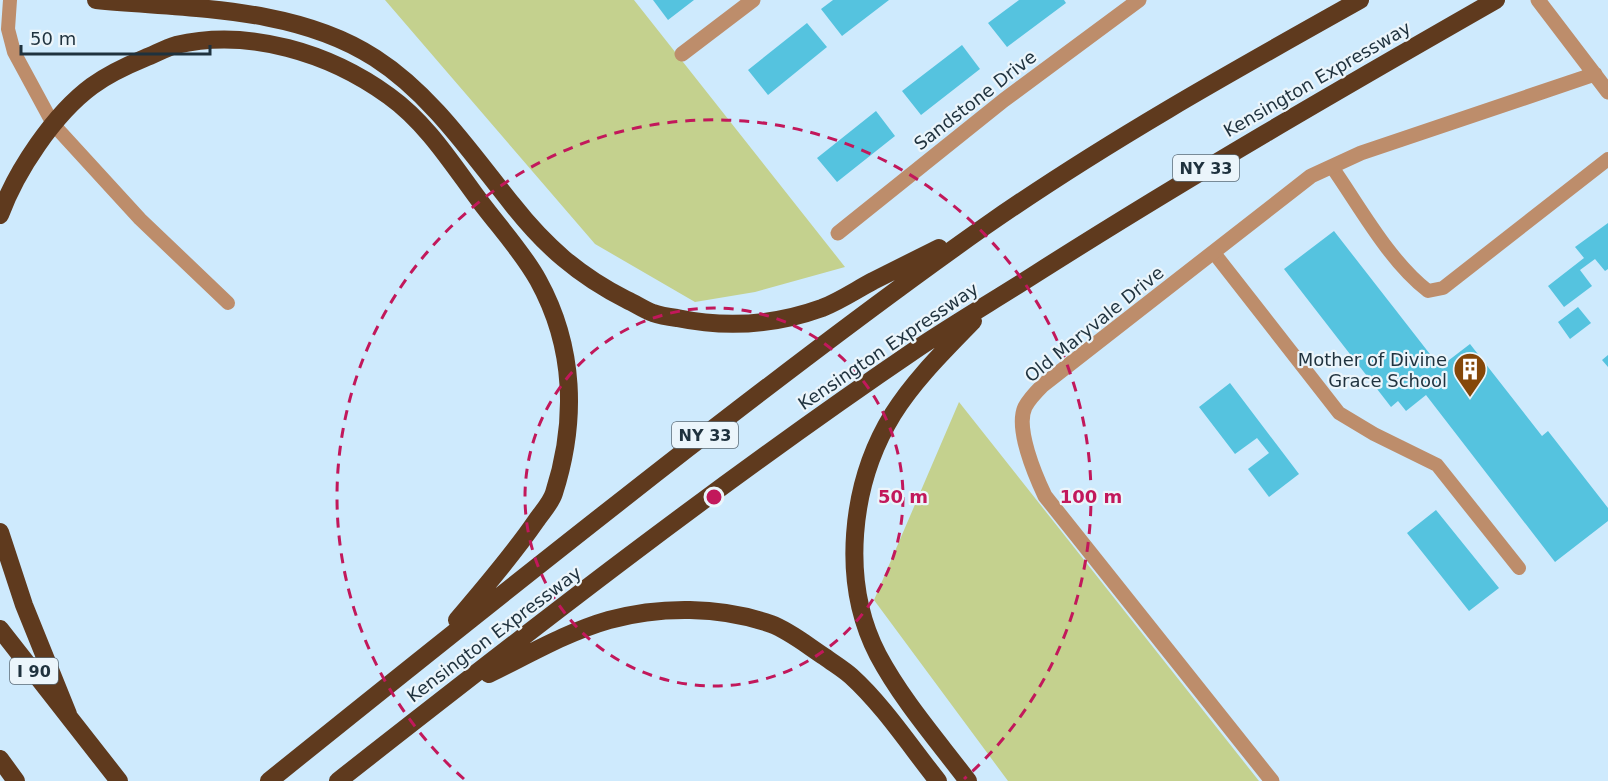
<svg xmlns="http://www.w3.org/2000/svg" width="1608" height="781" font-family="'DejaVu Sans',sans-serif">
<rect width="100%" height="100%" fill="#ceeafd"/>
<!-- green -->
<path fill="#c4d18e" d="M385,0H634L845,267L755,292L695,302L595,244Z
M959,402L1259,781H1008L874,600Z"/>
<!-- building -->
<path fill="#55c3df" d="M653,0H694L668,20Z
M833,0H889L842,36L821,9Z
M1019,0H1064L1066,3L1007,47L988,23Z
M807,23L827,47L768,95L748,70Z
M962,45L980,69L921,115L902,91Z
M876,111L895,136L837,182L817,158Z
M1608,223V269L1605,271L1595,259L1580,270L1592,286L1564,307L1548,286L1584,258L1575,247Z
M1334,231L1440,367L1470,344L1542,436L1548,431L1608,508V521L1555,562L1426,395L1406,411L1398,401L1391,407L1284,269Z
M1578,307L1591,323L1570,339L1558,322Z
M1608,355V367L1602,360Z
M1230,383L1299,474L1269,497L1248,469L1269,453L1257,438L1235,454L1199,407Z
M1436,510L1499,588L1469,611L1407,533Z"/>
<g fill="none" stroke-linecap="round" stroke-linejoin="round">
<!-- service -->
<path stroke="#bd8d6b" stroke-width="14" d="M10,0L8,29L14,52L53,124L140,219L228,303
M1332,167C1360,207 1389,261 1428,291L1443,288L1608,159
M1214,253L1339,413L1374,434L1437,465L1519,568"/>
<!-- minor -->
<path stroke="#bd8d6b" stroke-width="15" d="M1538,0L1608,92
M682,54L753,0
M838,233L1004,100L1139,0
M1272,781L1045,496C1035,475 1015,428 1025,407C1029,399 1037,391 1043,385L1311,176L1361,153L1595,74"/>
<!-- motorway -->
<path stroke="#5f3a1e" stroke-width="18" d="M96,0C189,9 295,6 375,58C431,94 471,153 512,204C545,246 579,276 627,300C636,304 644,310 653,313C661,316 669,317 677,318C725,328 775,325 822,308C840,301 856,290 873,281C895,270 917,259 939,248
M0,215C16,171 54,114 92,86C107,75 128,65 145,58C155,54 166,48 176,45C249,28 330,53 389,96C428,124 454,167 482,204C501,229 523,253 538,280C575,347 577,421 554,493C551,503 542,512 536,521C512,556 485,587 457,620
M0,532L24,605L68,714
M0,629L119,781
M489,674C528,655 567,632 609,620C660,606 720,606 771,624C790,631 808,646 825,657C833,663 843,669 851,676C884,706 910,746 938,781
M0,759L16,781
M269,781C408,669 547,558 687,449C785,373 883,298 984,227C1104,143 1233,71 1360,0
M338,781C528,632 719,483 918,348C957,322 998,298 1037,273C1188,177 1342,88 1496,0
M968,781C937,740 902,700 878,655C840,582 850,484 893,414C915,379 945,350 973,321"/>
</g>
<!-- distance rings -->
<g fill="none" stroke="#c2185b" stroke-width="3" stroke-dasharray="10 8">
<circle cx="714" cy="497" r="189"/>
<path d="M464 779A377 377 0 1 1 964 779"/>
</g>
<!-- icons -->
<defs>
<symbol id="building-pin" viewBox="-11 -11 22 30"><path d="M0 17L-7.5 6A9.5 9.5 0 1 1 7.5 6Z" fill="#854709" stroke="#ebf5fb"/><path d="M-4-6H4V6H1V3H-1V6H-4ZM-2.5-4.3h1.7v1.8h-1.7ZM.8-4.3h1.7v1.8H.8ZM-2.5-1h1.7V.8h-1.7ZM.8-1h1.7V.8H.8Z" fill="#fff"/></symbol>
</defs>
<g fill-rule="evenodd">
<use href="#building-pin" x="1451" y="350" width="38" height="52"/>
</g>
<g text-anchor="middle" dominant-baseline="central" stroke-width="4.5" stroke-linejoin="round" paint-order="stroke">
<!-- shield labels -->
<g fill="#ebf5fb" stroke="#5c6c77" stroke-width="1.5">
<rect x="1173" y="155" width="66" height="26" rx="4.5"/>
<rect x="672" y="422" width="66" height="26" rx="4.5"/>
<rect x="10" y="658" width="48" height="26" rx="4.5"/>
</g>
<g font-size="16" font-weight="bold" fill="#1f323e">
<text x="1206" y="168">NY 33</text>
<text x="705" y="435">NY 33</text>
<text x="34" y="671">I 90</text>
</g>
<!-- street labels -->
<g font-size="18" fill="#1f323e" stroke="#ebf5fb">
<text transform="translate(1317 79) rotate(-30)">Kensington Expressway</text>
<text transform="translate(975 100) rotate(-38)">Sandstone Drive</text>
<text transform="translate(1094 324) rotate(-39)">Old Maryvale Drive</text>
<text transform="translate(888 346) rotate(-34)">Kensington Expressway</text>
<text transform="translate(494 634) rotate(-37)">Kensington Expressway</text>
</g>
<!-- poi labels -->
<g font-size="18" fill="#1f323e" stroke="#ebf5fb" text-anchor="end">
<text x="1447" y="359">Mother of Divine<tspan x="1447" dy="21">Grace School</tspan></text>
</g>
</g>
<circle cx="714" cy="497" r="9" fill="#c2185b" stroke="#ebf5fb" stroke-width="3"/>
<g font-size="18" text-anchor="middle" font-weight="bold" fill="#c2185b" stroke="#ebf5fb" stroke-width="4.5" stroke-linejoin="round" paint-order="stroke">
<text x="903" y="503">50 m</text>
<text x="1091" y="503">100 m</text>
</g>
<!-- scale -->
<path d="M21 45v9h189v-9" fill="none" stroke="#1f323e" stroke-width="3"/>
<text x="30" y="45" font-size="18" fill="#1f323e" stroke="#ebf5fb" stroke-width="4.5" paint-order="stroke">50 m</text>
</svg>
